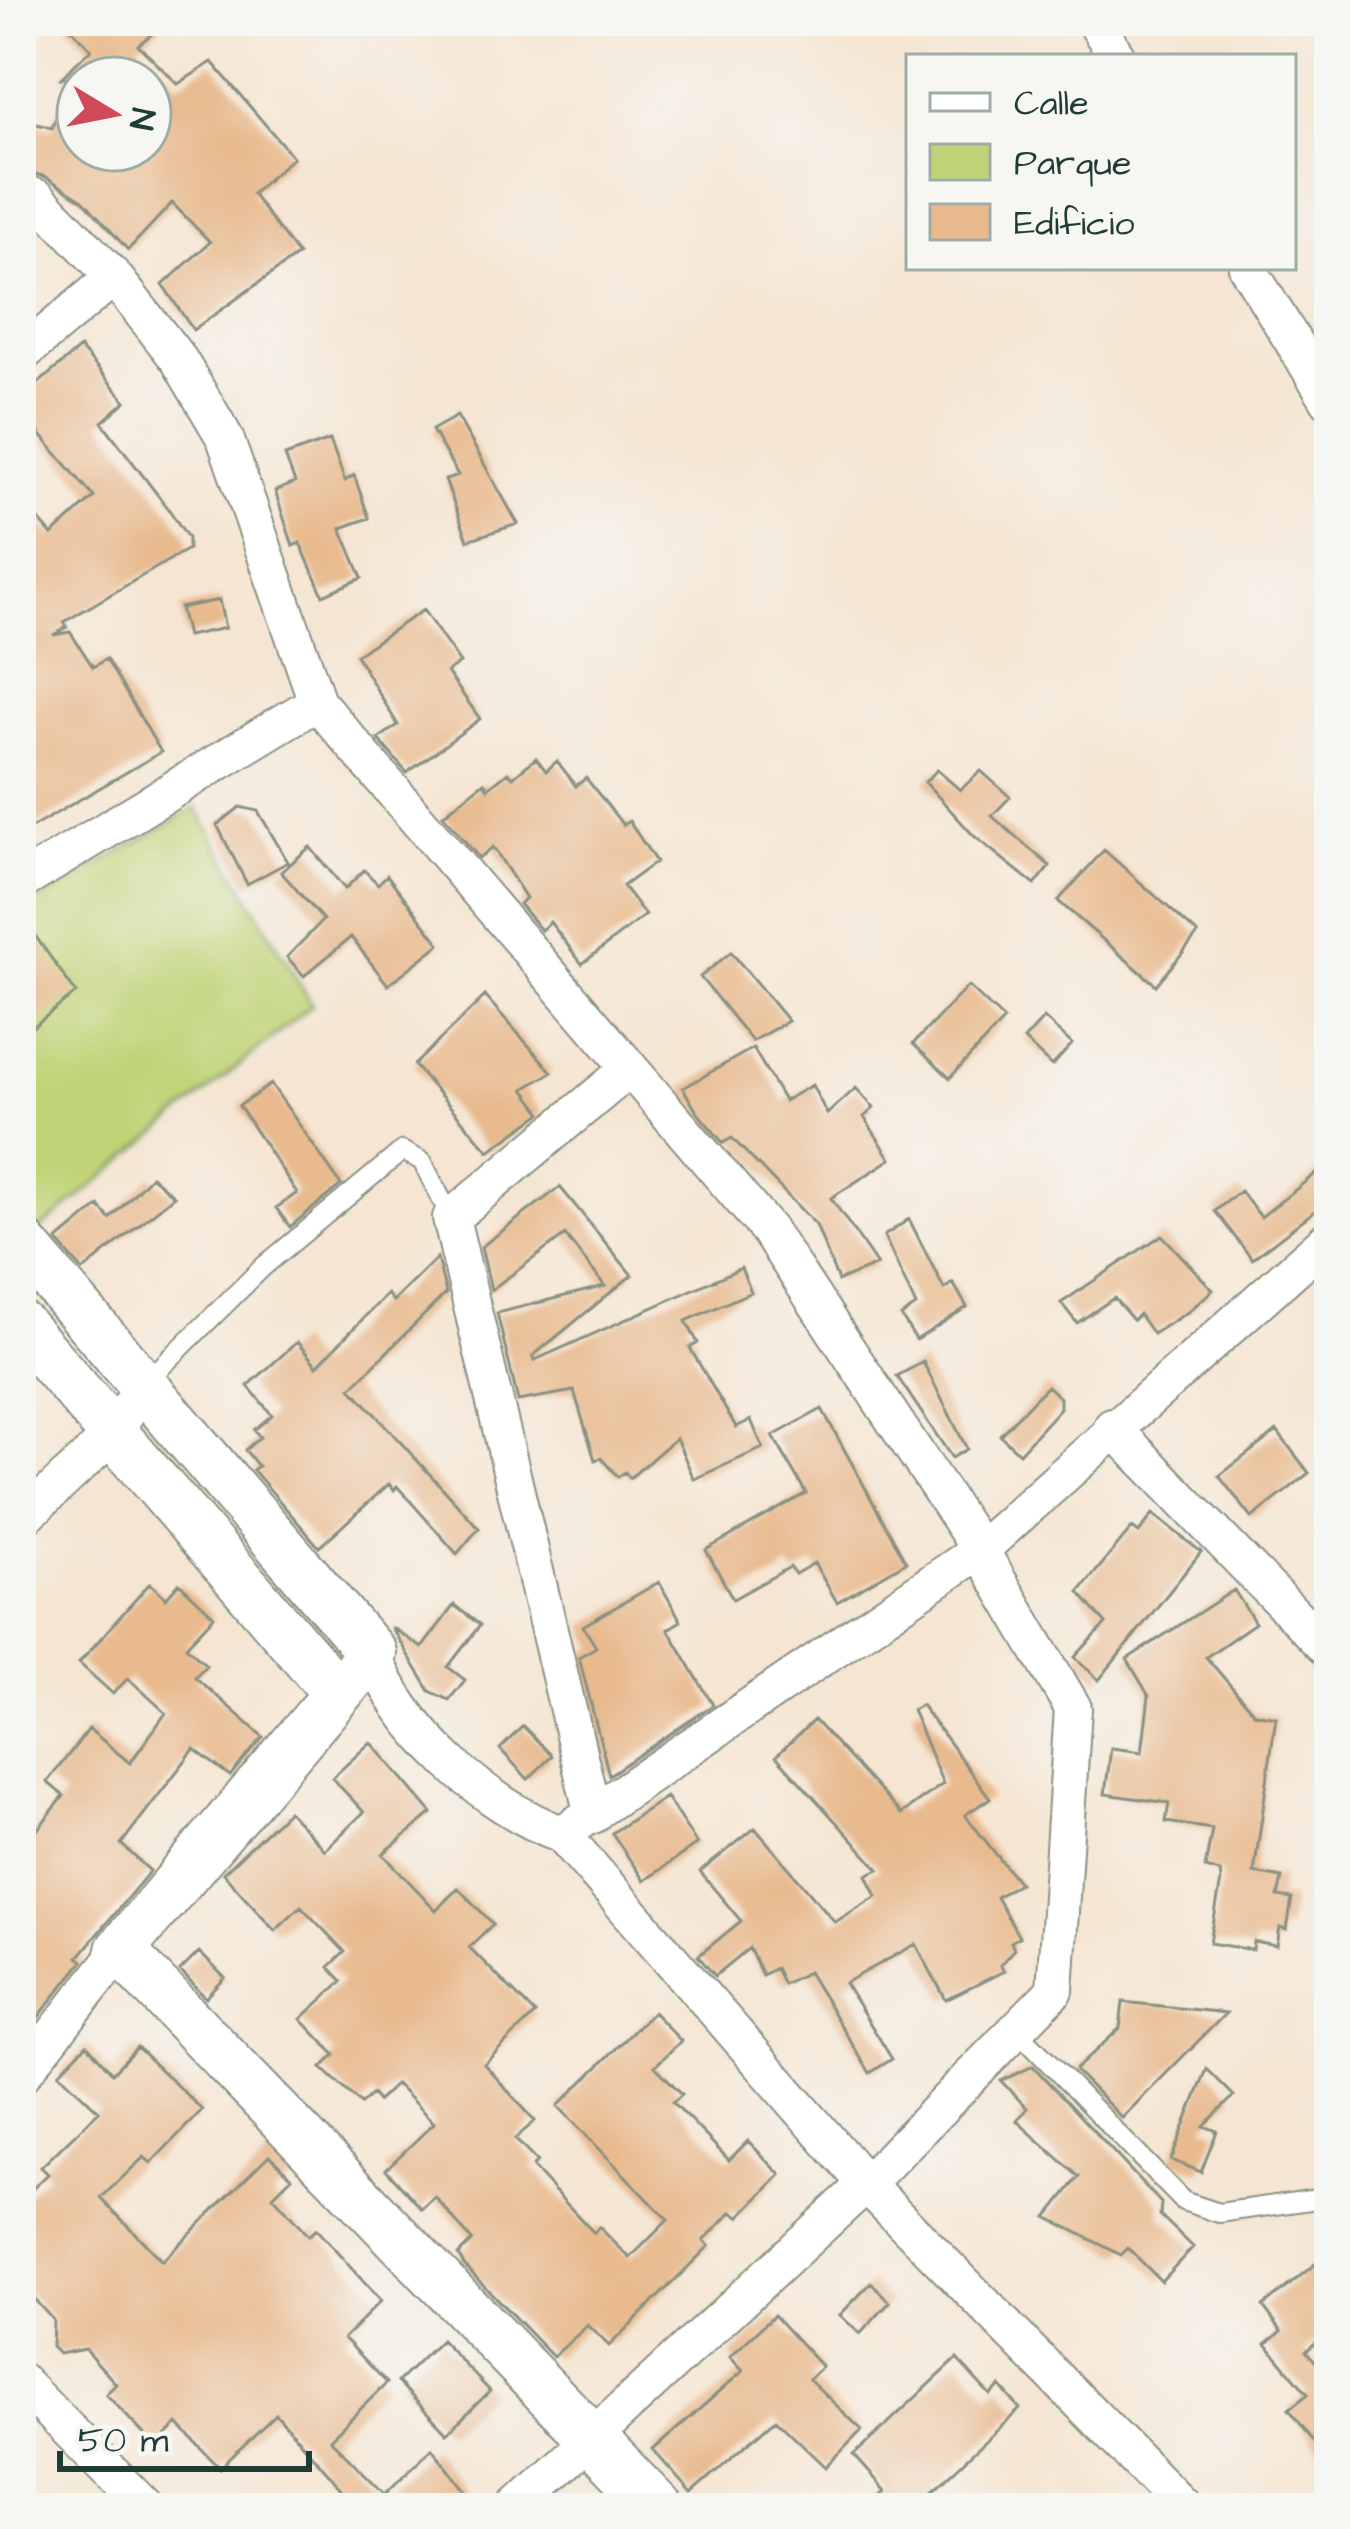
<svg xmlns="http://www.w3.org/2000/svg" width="1350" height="2529" font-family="'Architects Daughter',sans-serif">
<rect width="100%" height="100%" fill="#f6f6f2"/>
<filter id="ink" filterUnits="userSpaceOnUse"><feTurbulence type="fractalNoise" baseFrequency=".00833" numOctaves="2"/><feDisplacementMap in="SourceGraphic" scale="24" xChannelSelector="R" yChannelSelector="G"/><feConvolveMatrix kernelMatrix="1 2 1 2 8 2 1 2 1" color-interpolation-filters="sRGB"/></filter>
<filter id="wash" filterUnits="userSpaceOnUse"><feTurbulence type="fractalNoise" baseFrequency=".004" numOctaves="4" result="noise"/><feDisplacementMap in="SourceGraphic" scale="48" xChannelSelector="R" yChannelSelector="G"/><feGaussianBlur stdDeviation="2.7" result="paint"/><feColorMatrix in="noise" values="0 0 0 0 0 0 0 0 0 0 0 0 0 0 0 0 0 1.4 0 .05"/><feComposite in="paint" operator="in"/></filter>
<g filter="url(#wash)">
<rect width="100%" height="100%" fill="#f5e5d2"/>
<!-- green -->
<path fill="#c0d376" stroke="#708855" stroke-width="3" d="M196,807L312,1005L34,1235L21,1220V911Z"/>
<g id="blocks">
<!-- building -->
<path fill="#e8ba8e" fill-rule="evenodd" d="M64,21H168L138,45L178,84L212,62L293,157L252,194L298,255L193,330L163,285L210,242L172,203L128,250L83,200L46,177L21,170V120L52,128L72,78H61L91,49ZM78,78H150V150H78Z
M80,348L126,401L102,422L170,511L188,538V549L64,622L67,627L53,635L70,632L93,667L106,659L161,752L21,834V499L52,535L94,497L28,420L21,398Z
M457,416L518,524L468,540L445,480L458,475L432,430Z
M330,440L345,481L354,475L369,518L341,528L362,578L323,595L300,543L293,546L275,491L295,483L285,456Z
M219,600L225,628L187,636L180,608Z
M423,610L460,663L447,672L480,719L407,773L378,739L398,725L356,655Z
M536,758L546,771L557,761L576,786L586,778L623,825L629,821L656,862L623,886L645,915L582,964L550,922L541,930L519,904L526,898L493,847L479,858L443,815L484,782L488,788L508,772L513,777Z
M937,770L960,790L981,771L1010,797L992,816L1050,866L1035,885L974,836L925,782Z
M240,807L258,811L288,862L247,884L217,825Z
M310,847L345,889L364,870L378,884L387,875L440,944L388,985L351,937L304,976L287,957L323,920L281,872Z
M1104,850L1198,934L1156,985L1058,901Z
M21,916L76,993L21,1036Z
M731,952L788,1021L752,1041L700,977Z
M968,986L1004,1020L950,1078L913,1044Z
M485,996L552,1072L524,1089L542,1113L489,1151L414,1065Z
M1044,1018L1072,1044L1052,1066L1024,1040Z
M753,1048L784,1101L812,1085L827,1114L856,1088L874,1108L864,1117L891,1159L831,1198L877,1265L838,1281L816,1225L732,1138L723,1143L697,1112L683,1088Z
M271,1084L341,1185L290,1227L276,1208L297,1193L239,1106Z
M1329,1163V1200L1252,1259L1215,1211L1240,1191L1261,1217Z
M151,1176L174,1196L83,1271L57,1241L99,1206L110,1219Z
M560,1187L632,1275L533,1356L535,1360L741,1268L751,1292L686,1321L698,1343L690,1348L736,1427L751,1420L763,1448L694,1479L676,1438L630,1478L625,1472L618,1477L601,1458L595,1460L574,1391L518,1401L497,1313L605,1286L565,1235L491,1290L481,1247Z
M909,1219L944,1289L953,1283L967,1307L916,1340L901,1316L916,1306L884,1236Z
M1162,1235L1213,1290L1189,1311L1153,1334L1139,1314L1133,1320L1114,1298L1077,1323L1061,1303Z
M437,1258L446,1293L351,1388L479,1528L457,1554L397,1486L394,1490L389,1484L319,1547L253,1470L258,1466L245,1450L260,1437L254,1430L272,1415L248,1386L297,1342L317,1366L387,1294L393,1301Z
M923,1362L967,1449L952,1458L897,1376Z
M1047,1386L1060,1398V1408L1019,1453L1000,1435Z
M822,1409L906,1562L837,1602L814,1563L795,1574L790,1567L733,1599L706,1550L806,1493L773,1436Z
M1277,1431L1309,1473L1252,1518L1219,1476Z
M1153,1514L1201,1552L1099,1680L1075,1657L1106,1624L1079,1592L1132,1528L1139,1533Z
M659,1582L681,1621L668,1629L713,1705L609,1775L579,1657L596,1647L583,1626Z
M150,1583L166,1598L179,1583L214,1616L186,1646L206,1665L195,1677L263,1737L230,1776L194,1749L121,1844L150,1871L78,1957L83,1961L21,2039V1850L64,1796L47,1782L89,1729L130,1763L166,1713L128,1678L113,1694L79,1663Z
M1234,1590L1255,1623L1206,1657L1254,1713L1276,1717L1254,1873L1282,1878L1278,1897L1292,1899L1287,1930L1280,1928L1277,1946L1254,1942L1253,1950L1210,1943L1221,1881L1220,1872L1205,1868L1212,1829L1166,1822L1169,1803L1105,1794L1111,1748L1142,1752L1149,1696L1127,1659Z
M454,1605L480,1625L448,1667L465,1680L449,1700L430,1691L391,1627L422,1648Z
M921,1705L990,1798L965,1815L1019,1883L996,1897L1019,1937L1011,1942L1014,1949L1000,1965L1004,1971L946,2000L916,1944L845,1983L892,2059L870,2073L808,1972L783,1984L775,1968L762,1975L749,1948L715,1976L698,1956L741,1921L700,1872L755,1828L835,1922L877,1896L867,1875L879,1869L776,1756L814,1720L901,1814L943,1784L912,1710Z
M523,1726L552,1756L528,1779L500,1749Z
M371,1742L432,1813L383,1854L436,1910L458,1888L493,1924L469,1947L535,2014L484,2064L535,2121L515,2139L537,2162L532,2167L594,2233L599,2227L630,2258L668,2220L558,2106L653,2012L681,2041L655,2066L682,2094L673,2102L729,2160L748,2141L781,2175L739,2217L732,2212L704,2240L709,2246L609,2346L588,2325L553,2357L465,2266L458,2255L472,2241L435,2197L422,2209L386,2169L434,2123L396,2084L378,2101L372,2094L361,2104L322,2068L335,2055L301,2019L342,1981L329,1967L345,1952L301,1906L275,1930L223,1873L288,1811L325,1850L364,1812L332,1778Z
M666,1797L697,1844L644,1881L612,1833Z
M199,1952L225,1978L206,1998L180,1971Z
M1123,2002L1226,2013L1122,2118L1075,2070L1120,2028Z
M87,2044L112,2073L137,2047L202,2110L151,2163L144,2157L101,2198L162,2261L269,2155L292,2177L273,2196L308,2236L316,2229L381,2301L344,2338L387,2383L330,2439L385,2494L432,2448L468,2494L454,2508H324L343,2490L276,2414L220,2468L178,2424L155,2446L106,2394L116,2384L85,2349L59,2354L52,2347L53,2320L21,2285V2262L28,2254L21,2246V2200L48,2174L41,2167L99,2111L59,2073Z
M1033,2066L1161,2203L1160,2215L1193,2247L1161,2281L1128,2248L1121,2255L1047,2217L1079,2177L1017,2121L1027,2108L1001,2081Z
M1207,2069L1234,2096L1204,2126L1217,2131L1201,2172L1171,2160Z
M1329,2253V2331L1306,2351L1329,2377V2461L1289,2409L1308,2394L1266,2344L1282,2331L1263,2306Z
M871,2283L890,2302L860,2334L840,2315Z
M774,2315L822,2367L809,2379L862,2430L826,2467L776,2419L691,2493L653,2450L743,2371L730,2357Z
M441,2340L490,2391L447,2433L398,2382Z
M957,2359L990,2395L1000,2386L1020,2409L914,2508H866L886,2491L854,2455Z"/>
</g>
</g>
<g filter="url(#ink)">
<use href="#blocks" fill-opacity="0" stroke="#8a9183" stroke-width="3"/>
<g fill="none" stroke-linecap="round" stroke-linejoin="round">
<defs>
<path id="service" d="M143,1385L264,1266L402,1151L422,1161L451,1218
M1018,2031L1183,2201L1219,2213L1317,2199L1329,2213"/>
<path id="minor" d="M1095,21L1117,57
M21,192L38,198L114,277L179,360L225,438L317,702L768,1230L980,1550L1073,1708L1055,1990L866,2184L516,2508
M1247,267L1329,400
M21,355L114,277
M21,882L317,702
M1112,1427L1329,1651
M21,1520L113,1434L143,1385
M372,1653C401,1730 486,1807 562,1834L866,2184L1184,2508
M593,1815L451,1218L628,1070
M562,1834L980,1550L1329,1238
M21,2076L120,1950
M21,2382L146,2508"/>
<path id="tertiary" d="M21,1242L372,1653L120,1950L659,2508
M21,1326L337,1693"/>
</defs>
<!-- service casing -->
<use href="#service" stroke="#8a9183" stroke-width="22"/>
<!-- minor casing -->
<use href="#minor" stroke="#8a9183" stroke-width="40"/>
<!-- tertiary casing -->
<use href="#tertiary" stroke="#8a9183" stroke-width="52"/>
<!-- service -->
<use href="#service" stroke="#fff" stroke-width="18"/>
<!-- minor -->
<use href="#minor" stroke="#fff" stroke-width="36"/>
<!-- tertiary -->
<use href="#tertiary" stroke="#fff" stroke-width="48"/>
</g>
</g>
<!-- margin -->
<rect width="1350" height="2529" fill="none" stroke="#f6f6f2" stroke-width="72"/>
<!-- legend -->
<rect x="906" y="54" width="390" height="216" fill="#f6f6f2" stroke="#a0aca6" stroke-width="3"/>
<rect x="930" y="93" width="60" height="18" fill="#ffffff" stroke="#a0aca6" stroke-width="3"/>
<text x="1014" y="114" font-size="36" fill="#1f3d34">Calle</text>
<rect x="930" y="144" width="60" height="36" fill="#c0d376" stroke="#a0aca6" stroke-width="3"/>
<text x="1014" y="174" font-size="36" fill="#1f3d34">Parque</text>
<rect x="930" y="204" width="60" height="36" fill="#e8ba8e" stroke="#a0aca6" stroke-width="3"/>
<text x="1014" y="234" font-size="36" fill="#1f3d34">Edificio</text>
<!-- north arrow -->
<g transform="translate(114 114) rotate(100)"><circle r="57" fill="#f6f6f2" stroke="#a0aca6" stroke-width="3"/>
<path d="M0-9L21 45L0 30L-21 45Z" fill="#d1495b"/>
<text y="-18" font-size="33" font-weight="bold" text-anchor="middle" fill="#1f3d34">N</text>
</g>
<!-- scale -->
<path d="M60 2451v18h249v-18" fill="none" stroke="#1f3d34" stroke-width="6"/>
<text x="78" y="2451" font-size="36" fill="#1f3d34" stroke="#f6f6f2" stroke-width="9" paint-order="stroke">50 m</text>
</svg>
